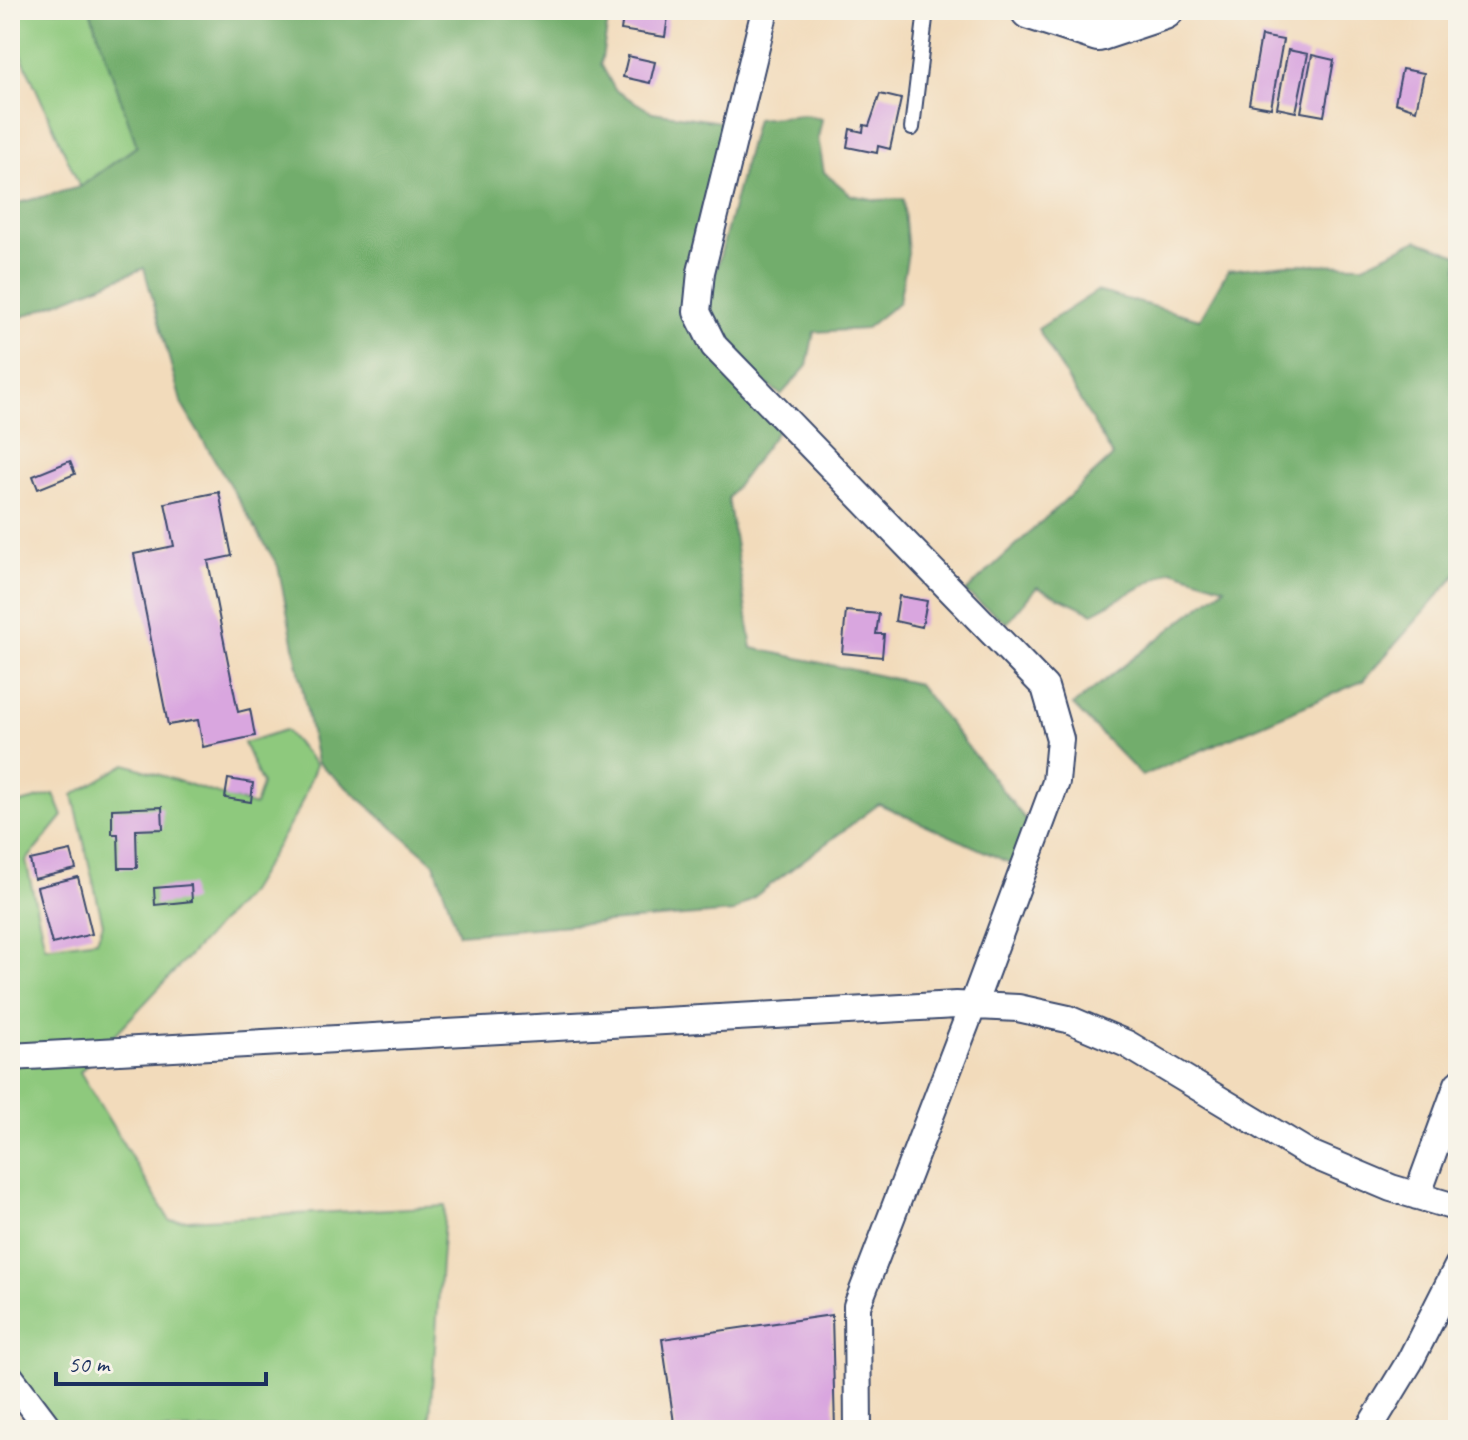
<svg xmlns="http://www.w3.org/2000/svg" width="1468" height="1440" font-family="Caveat,sans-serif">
<rect width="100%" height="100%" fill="#f7f3e8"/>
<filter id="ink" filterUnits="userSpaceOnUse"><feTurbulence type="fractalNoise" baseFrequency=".0125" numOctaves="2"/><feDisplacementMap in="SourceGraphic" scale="16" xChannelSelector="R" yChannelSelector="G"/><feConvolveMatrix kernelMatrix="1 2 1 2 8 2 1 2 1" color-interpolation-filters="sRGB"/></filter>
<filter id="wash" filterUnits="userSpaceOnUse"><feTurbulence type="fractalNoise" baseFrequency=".006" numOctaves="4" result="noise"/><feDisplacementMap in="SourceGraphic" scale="32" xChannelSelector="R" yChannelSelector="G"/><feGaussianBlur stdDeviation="1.8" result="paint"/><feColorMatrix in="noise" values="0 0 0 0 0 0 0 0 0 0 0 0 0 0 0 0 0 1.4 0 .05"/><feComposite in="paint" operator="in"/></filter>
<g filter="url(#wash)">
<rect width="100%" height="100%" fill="#f2dbbb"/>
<!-- green -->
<path fill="#8ec97d" stroke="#547c6e" stroke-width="2" d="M10,10H90L137,146L80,187L10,30Z
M285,730L316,765L298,811L249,892L80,1072L170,1221L445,1206L429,1430H49L10,1392V806L54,794L63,816L26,861L45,947L97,940L103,924L73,795L126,764L255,806L262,784L244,743Z"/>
<!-- forest -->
<path fill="#72ad6c" stroke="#466e65" stroke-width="2" d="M90,10H218L221,16L244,10H474L475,12L528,10L541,23L552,10H610L601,64L615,90L652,112L728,123L694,330L778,430L728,498L752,648L918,684L1029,824L1012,864L879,804L734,912L459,934L434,863L317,762L278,566L182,405L144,268L17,319L10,320V205L80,187L137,146Z
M804,115L822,119L818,138L824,172L851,195L876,200L903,199L908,253L899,302L865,329L814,332L807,366L781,395L717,346L706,310L756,119Z
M1417,240L1458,255V573L1363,681L1142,776L1073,705L1225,587L1172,570L1093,613L1037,587L1007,623L965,592L1113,456L1038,329L1097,291L1200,319L1228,270L1287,264L1363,265Z"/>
<g id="blocks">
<!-- building -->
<path fill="#d9a6df" d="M624,10H669L665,37L621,30Z
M1261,36L1283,40L1271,108L1249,104Z
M1288,50L1308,54L1296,112L1277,108Z
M1312,55L1334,60L1324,116L1301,112Z
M628,56L655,62L650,83L623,77Z
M1402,69L1424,73L1416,110L1395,103Z
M880,94L901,99L890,149L878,146L877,153L847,147L850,129L863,132L864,125L869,126Z
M70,461L75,474L38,489L33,476Z
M219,492L232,556L208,561L238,712L250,709L255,736L203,747L198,720L168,725L134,554L174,546L165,503Z
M899,596L927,601L922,627L895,621Z
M846,611L879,614L876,634H884L882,657L842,653Z
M228,779L253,783L251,802L225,798Z
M162,807L163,829L136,830L137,868H119L118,834H112V809Z
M71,851L76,869L34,879L30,860Z
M78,877L92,934L52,944L37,887Z
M191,885L192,901L155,905L154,888Z
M832,1315L835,1430H675L662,1339Z"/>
</g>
</g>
<g filter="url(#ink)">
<use href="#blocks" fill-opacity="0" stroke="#3b496c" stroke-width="2"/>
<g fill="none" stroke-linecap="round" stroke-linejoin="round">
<defs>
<path id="lane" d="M912,128L926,10"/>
<path id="street" d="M765,10L701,272L697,312L714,346L1045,687L1060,739L1056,782L973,1005L857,1306L858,1430
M10,1057L956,1005L1018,1008L1068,1019L1127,1044L1308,1153L1391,1188L1458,1208
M1417,1196L1458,1084
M10,1377L50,1430
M1368,1430L1410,1361L1458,1266"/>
<path id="secondary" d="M1030,10L1098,32L1164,10"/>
</defs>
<!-- lane casing -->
<use href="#lane" stroke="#3b496c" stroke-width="18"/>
<!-- street casing -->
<use href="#street" stroke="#3b496c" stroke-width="30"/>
<!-- secondary casing -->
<use href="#secondary" stroke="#3b496c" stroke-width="42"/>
<!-- lane -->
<use href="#lane" stroke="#fff" stroke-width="14"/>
<!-- street -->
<use href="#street" stroke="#fff" stroke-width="26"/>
<!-- secondary -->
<use href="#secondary" stroke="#fff" stroke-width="38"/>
</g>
</g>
<!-- margin -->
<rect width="1468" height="1440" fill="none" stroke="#f7f3e8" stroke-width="40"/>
<!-- scale -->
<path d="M56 1372v12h210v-12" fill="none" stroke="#1b2f5e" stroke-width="4"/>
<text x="68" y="1372" font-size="24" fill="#1b2f5e" stroke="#f7f3e8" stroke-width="6" paint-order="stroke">50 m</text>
</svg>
